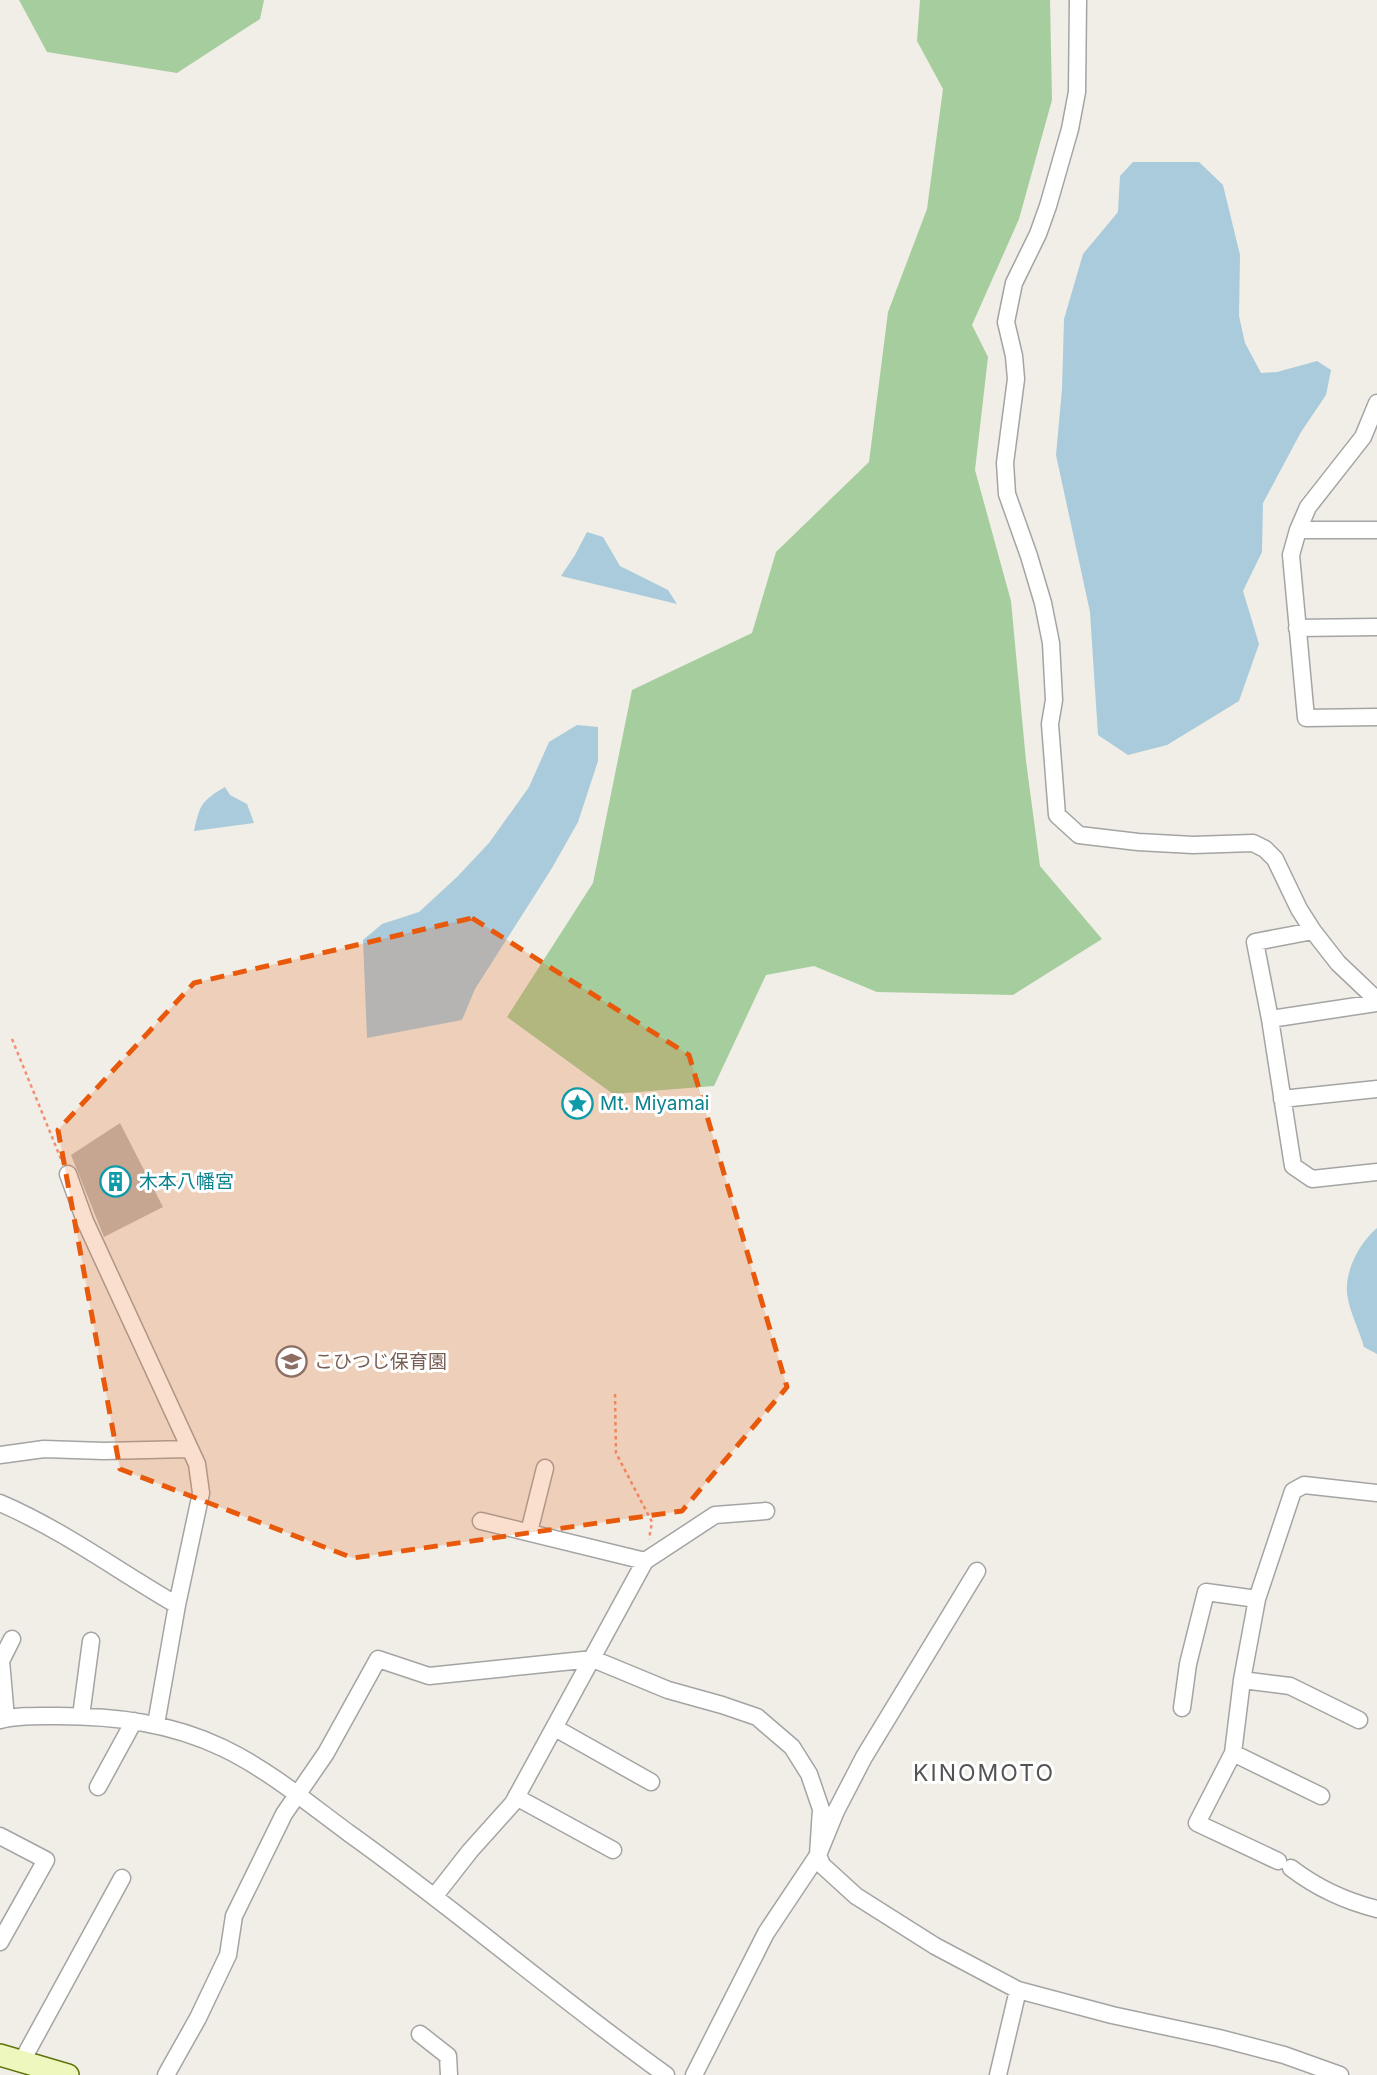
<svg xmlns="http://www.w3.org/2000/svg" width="1377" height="2075" font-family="Inter,'Noto Sans JP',sans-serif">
<rect width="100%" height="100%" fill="#f0eee6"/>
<!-- forest -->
<path fill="#a6cd9d" d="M19,0H264L260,19L177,73L47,52Z
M920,0H1050L1052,100L1019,219L972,325L988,357L975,470L1011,601L1026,761L1040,866L1102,939L1013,995L877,992L814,966L766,975L714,1086L613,1094L507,1017L593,883L632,690L752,633L776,552L869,462L888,312L927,209L943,89L917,41Z"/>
<!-- water -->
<path fill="#a9cbdc" d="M1133,162H1199L1223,185L1240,255L1239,316L1245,343L1261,373L1277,372L1317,361L1331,370L1326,395L1301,432L1263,503L1262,552L1243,591L1259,644L1239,701L1167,745L1128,755L1098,735L1090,612L1056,455L1062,389L1064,319L1083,254L1118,212L1120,176Z
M587,532L603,537L620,566L668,590L677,604L561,576L575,555Z
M577,725L598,727V761L578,822L552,868L475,989L462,1020L367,1038L363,940L382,924L419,912L457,877L489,843L529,787L549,742Z
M225,787L230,795L247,804L254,823L194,831C200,805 201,801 225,787Z
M1377,1228V1354L1364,1347C1359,1329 1349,1311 1347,1293C1345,1270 1360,1242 1377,1228Z"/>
<!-- building -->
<path fill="#c0bab3" d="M120,1123L163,1207L104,1237L71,1155Z"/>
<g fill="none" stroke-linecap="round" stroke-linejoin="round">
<defs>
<path id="minor" d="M1078,0L1077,92L1070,129L1048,206L1038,234L1014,283L1006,322L1014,356L1016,379L1005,463L1007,494L1029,556L1043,603L1051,643L1054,700L1050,724L1057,815L1079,835L1138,842L1193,845L1253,843L1265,849L1275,859L1299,909L1313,931L1338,963L1377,1000
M1377,403L1363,437L1308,507L1298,530L1291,555L1306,718L1377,717
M1298,530H1377
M1297,628L1377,627
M1313,931L1255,942L1270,1019L1293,1166L1312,1179L1377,1172
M1270,1019L1377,1003
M1282,1099L1377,1089
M68,1174L85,1221L197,1464L201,1493L177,1605L156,1724
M0,1455L44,1449L104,1451L189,1449
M0,1503C63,1530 118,1571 177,1605
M481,1521L645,1561L715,1515L766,1511
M529,1532L545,1468
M1257,1599L1293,1491L1304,1485L1377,1493
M1182,1708L1188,1664L1206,1592L1257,1599L1242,1680
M81,1716L91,1641
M6,1718L1,1661L12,1639
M0,1720C18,1715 39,1716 58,1716C115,1716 171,1723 223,1748C269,1770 309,1804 350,1834C458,1911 558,1998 666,2075
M555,1728L651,1782
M1233,1753L1321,1796
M98,1787L134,1721
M516,1797L613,1850
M0,1836L46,1860L0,1942
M1278,1861L1197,1823L1233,1753L1242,1680L1290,1686L1359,1720
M1291,1868C1317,1888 1345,1901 1377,1909
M434,1897L470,1851L513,1803L645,1561
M420,2034L448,2056L449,2075
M22,2061L122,1878
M166,2075L198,2018L228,1955L234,1916L284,1814L326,1753L378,1659L429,1676L593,1659L668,1690L722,1705L757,1717L792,1747L809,1774L821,1809L818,1855L822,1865L856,1896L935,1946L1018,1990L1112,2015L1219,2038L1284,2055L1340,2075
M694,2075L766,1933L818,1855L836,1811L864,1757L977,1571
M998,2075L1018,1990"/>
<path id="secondary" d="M0,2055L68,2075"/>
</defs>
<!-- minor casing -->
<use href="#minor" stroke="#a4a4a4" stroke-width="19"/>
<!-- secondary casing -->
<use href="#secondary" stroke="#5d7409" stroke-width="24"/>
<!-- path -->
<path stroke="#f48e73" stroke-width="2.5" stroke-dasharray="3.5 3.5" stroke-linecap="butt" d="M12,1039L61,1159
M615,1394L616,1453L652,1522L649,1539"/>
<!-- minor -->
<use href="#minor" stroke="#fff" stroke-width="16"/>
<!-- secondary -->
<use href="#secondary" stroke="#eef7bd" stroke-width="21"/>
</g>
<!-- marked area -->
<path fill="#e8590c" fill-opacity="0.2" stroke="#e8590c" stroke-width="5" stroke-dasharray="14 9" stroke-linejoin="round" d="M472,918L689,1055L787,1387L682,1511L353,1558L120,1469L58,1130L194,983Z"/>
<!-- icons -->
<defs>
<symbol id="sight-ring" viewBox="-11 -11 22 22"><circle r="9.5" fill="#fff" stroke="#0f9aa8" stroke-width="1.5"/><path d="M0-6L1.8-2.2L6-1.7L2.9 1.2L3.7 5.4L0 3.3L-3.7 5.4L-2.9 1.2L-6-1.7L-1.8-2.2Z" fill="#0f9aa8"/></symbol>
<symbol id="building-ring" viewBox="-11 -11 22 22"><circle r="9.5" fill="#fff" stroke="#0f9aa8" stroke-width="1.5"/><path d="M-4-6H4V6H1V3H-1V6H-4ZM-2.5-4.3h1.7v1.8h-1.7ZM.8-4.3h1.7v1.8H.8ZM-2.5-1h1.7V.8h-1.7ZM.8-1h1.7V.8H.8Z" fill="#0f9aa8"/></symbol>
<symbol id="school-ring" viewBox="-11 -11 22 22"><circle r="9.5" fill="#fff" stroke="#8d6e63" stroke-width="1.5"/><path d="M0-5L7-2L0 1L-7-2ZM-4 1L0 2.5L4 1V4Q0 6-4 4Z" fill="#8d6e63"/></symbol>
</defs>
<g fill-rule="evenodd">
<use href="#sight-ring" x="560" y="1086" width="35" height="35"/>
<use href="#building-ring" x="98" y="1164" width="35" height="35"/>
<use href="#school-ring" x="274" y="1344" width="35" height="35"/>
</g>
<g text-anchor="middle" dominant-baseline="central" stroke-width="6" stroke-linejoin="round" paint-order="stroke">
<!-- culture labels -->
<g font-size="19" fill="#0d838f" stroke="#fff" text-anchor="start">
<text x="600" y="1103">Mt. Miyamai</text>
<text x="139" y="1181">木本八幡宮</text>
</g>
<!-- education labels -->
<g font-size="19" fill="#785e54" stroke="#fff" text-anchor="start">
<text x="314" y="1361">こひつじ保育園</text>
</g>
<!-- quarter labels -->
<g font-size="23" letter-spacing="2" fill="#535353" stroke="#fff">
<text x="984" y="1773">KINOMOTO</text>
</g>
</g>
</svg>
